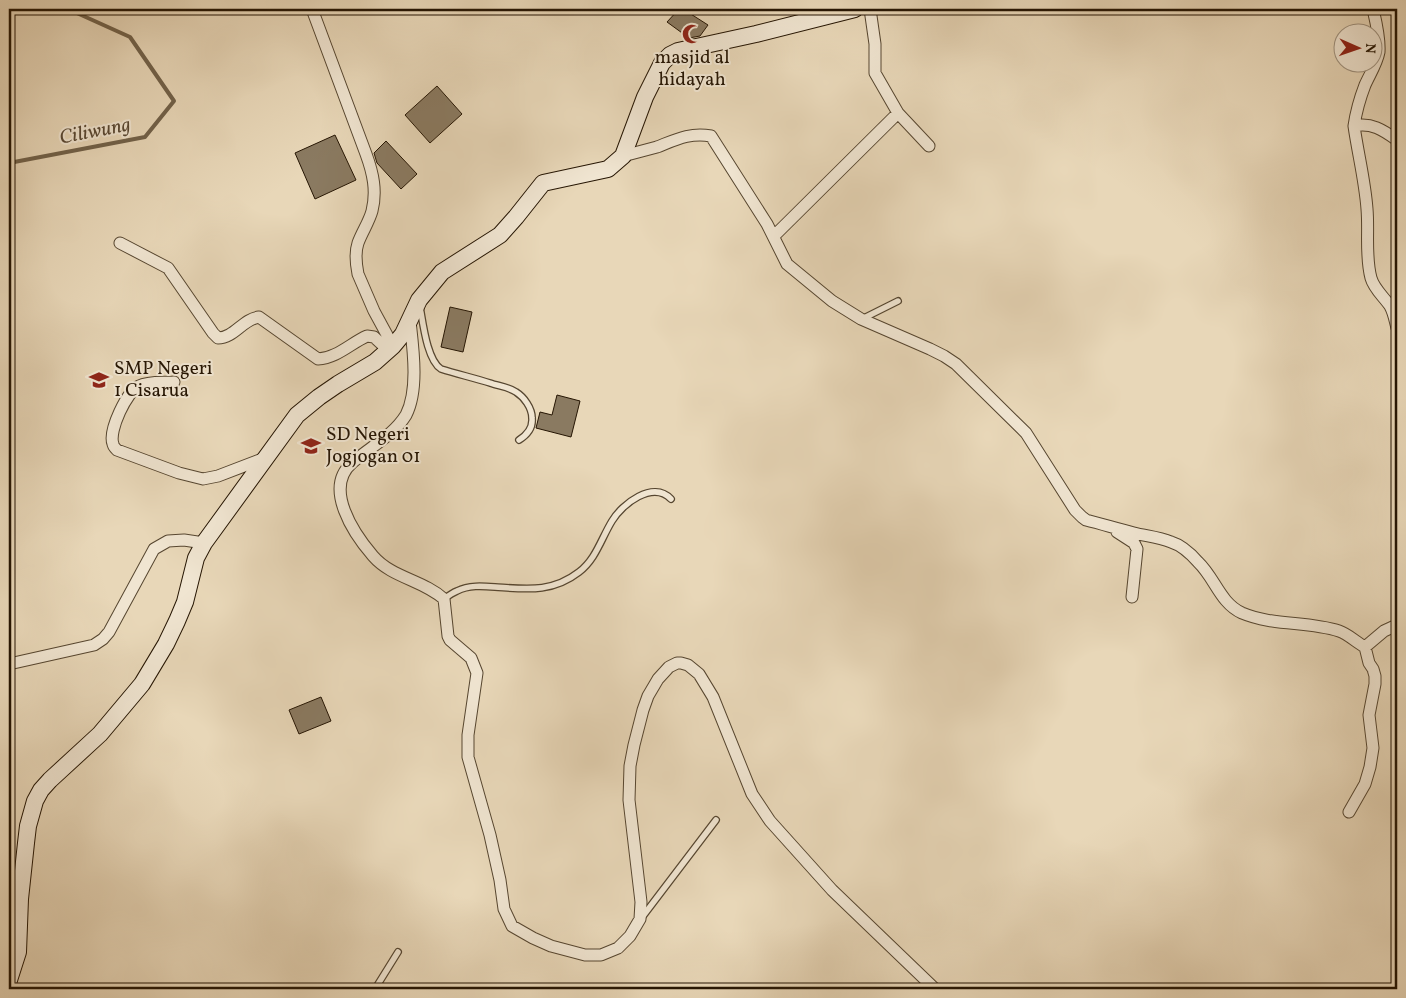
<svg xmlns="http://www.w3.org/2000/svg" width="1406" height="998" font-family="Vollkorn,serif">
<rect width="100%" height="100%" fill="#e8d7b8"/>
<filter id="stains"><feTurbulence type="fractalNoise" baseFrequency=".004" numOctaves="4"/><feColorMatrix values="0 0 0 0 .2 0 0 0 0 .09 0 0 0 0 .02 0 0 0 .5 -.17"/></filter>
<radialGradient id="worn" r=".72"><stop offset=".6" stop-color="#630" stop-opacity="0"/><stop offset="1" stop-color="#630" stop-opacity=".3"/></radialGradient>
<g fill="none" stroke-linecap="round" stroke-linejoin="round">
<!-- stream -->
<path stroke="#72624a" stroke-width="4" d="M9,163L145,137L174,101L130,37L68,9"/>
</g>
<!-- building -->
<path fill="#8a7a61" stroke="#251503" d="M679,9H683L708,25L700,36L689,38L667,22Z
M437,86L462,114L430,143L405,115Z
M335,135L356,180L315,199L295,153Z
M386,141L417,174L401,189L377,163L374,153Z
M450,307L472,312L463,352L441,347Z
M557,395L580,401L571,437L536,428L540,412L552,415Z
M321,697L331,721L299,734L289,710Z"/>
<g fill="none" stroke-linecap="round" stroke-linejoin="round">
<defs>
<path id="lane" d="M420,307C423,323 427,360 441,369C457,374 474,378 490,383C498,386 509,387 516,392C524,397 532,408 532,418C533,428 527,435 519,440
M862,319L898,301
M444,599C448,596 452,593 457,591C469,585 482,586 495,587C526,589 552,593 579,572C596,559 601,539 612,521C622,504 653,480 671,499
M643,916L716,820
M375,989L398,952"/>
<path id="street" d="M312,9L366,154C373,173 377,191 372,211C369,222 362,232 358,243C355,252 356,264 358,274L374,311L393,346
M870,9L875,44V73L898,113L929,146
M1354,126C1356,112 1360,98 1365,85C1370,74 1377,63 1379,52C1380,38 1376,22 1373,9
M1397,140C1383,130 1371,122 1354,126C1358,154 1365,181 1367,209C1369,232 1365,256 1371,278C1374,289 1384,297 1390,306C1394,313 1395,321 1397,328
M623,156C634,153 646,150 657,147C675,140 690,132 711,136L767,224L787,264L832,301L861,319L930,349L944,356L956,364L1026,433L1075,510L1082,517L1086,520C1102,524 1118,529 1134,533C1146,536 1159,537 1171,542C1181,545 1191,554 1198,562C1215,578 1220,603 1242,613C1273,626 1307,621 1339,631C1348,634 1356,642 1365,647L1384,631L1397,625
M774,236L898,113
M120,243L168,268L213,333L218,338C234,338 243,319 259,317L318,359C337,358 351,343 367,336L374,337L388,350
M410,321C413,348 419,390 406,415C393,436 370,447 352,463C323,488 354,534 373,556C392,578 423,580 444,599L448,636L450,640L471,658L477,673L468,735V757L490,835L500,880L504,909L512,926L533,938L551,946L585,955H601L618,948L630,936L640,919L641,902L629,800L630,766L634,745L643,710L648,696L658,679L669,667L677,663H681L688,665L699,674L713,697L752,794L770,821L832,890L935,989
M174,382C163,383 149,381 139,386C127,391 108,431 113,444C113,446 115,448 117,450L179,473L203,479L218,476L265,458
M1117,532L1134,543L1137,549L1132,597
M9,664L94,645L103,639L109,632L154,549L168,541L184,540L204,543
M1349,812L1365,784L1370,767L1373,748L1369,715L1375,684V676L1373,669L1369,663L1365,647"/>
<path id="secondary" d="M9,980L18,952L20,899L26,843L28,826L35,801L41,790L50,780L100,734L142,684L166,644L177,621L185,602L196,558L204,543L297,415L319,397L338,384L375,362L393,346L403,334L419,300L442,272L500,235L516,217L543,183L608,169L623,156L645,97L662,63L670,55L678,51L756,34L855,9"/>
</defs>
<!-- lane casing -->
<use href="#lane" stroke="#564630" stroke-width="8"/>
<!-- street casing -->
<use href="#street" stroke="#564630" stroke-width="13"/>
<!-- secondary casing -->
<use href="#secondary" stroke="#251503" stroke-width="18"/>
<!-- lane -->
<use href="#lane" stroke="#f0e5d1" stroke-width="5.5"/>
<!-- street -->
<use href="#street" stroke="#f0e5d1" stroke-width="11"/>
<!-- secondary -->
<use href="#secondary" stroke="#f0e5d1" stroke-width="16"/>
</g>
<!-- icons -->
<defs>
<symbol id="mosque-bare" viewBox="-9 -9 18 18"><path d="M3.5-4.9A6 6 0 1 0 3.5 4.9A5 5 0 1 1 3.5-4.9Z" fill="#8f2418" stroke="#f0e5d1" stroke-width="2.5" paint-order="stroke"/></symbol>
<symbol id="school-bare" viewBox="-9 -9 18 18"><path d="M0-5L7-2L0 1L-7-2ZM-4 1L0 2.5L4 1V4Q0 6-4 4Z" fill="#8f2418" stroke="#f0e5d1" stroke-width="2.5" paint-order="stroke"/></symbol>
</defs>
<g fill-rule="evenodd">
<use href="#mosque-bare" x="678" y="20" width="28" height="28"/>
<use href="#school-bare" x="85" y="366" width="28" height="28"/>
<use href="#school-bare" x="297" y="432" width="28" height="28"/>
</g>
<g text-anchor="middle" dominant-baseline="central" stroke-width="4" stroke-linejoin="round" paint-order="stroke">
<!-- poi labels -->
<g font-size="19" fill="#251503" stroke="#f0e5d1" text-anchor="start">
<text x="692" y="58" text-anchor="middle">masjid al<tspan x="692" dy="22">hidayah</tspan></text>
<text x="114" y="369">SMP Negeri<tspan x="114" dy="22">1 Cisarua</tspan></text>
<text x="326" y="435">SD Negeri<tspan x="326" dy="22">Jogjogan 01</tspan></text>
</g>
<!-- water labels -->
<g font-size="20" font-style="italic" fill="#594833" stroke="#f0e5d1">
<text transform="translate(95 132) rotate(-11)">Ciliwung</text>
</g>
</g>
<!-- margin -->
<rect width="1406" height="998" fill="none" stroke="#e8d7b8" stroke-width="30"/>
<rect x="10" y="10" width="1386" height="978" fill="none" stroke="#251503" stroke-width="2.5"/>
<rect x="15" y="15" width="1376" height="968" fill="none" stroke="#251503"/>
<!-- north arrow -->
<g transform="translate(1358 48) rotate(92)"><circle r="24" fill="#f0e5d1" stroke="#9f927f"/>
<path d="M0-4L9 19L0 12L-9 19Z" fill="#8f2418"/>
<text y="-8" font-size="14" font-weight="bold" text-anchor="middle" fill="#251503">N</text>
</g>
<rect width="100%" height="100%" filter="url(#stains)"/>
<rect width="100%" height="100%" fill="url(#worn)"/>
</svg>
